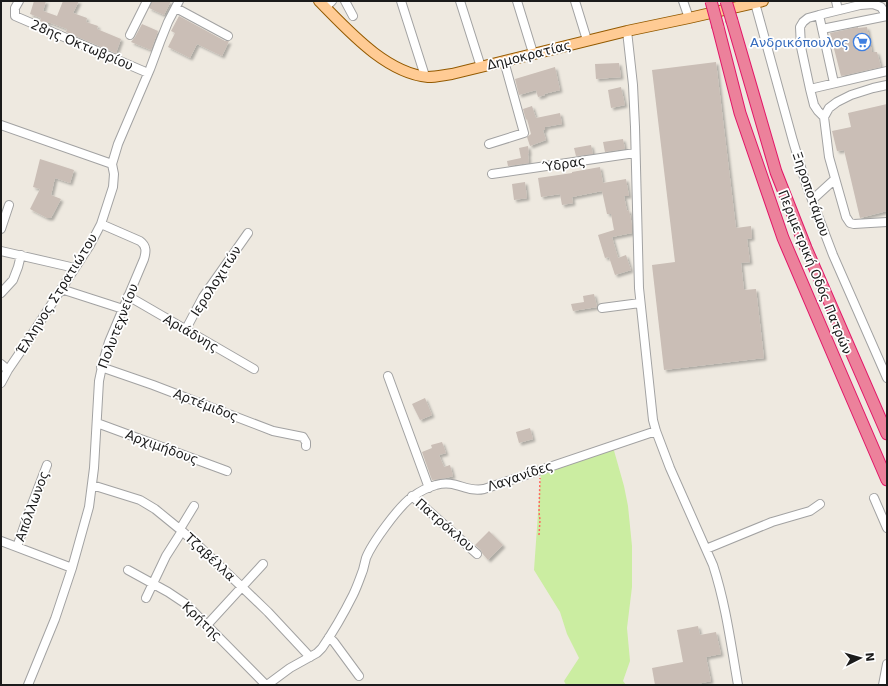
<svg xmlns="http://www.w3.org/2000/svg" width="888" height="686" font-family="'DejaVu Sans',sans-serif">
<defs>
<filter id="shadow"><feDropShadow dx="2.5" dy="2.5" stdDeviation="1" flood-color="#0004"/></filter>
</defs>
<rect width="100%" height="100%" fill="#eee9e0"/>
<!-- grass -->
<path fill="#cbeda1" d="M613,447L624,486L628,506L632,546V587L627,628L630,661L623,681L626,685H566L564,681L579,658L567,634L560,612L534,570L541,471Z"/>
<!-- building -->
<path fill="#cabeb6" filter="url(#shadow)" d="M34,1H46L43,11L57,16L63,1H79L73,13L87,18L86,22L98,26L97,29L121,39L116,53L66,32L67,29L48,22V24L40,21L41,18L30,14Z
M152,1H171L164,15L149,8Z
M179,16L225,41H229L222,56L197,44L190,58L168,47L175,33L171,31Z
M142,24L158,31L151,50L131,42L135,37Z
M858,27V28L867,27L872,52H877L881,67L841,76L830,33Z
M716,62L736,228L751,226L752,238L747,239L750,262L741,263L744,290L756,289L764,358L664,370L652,265L675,262L652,70Z
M619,63L621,77L596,79L595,64Z
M555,67L560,90L544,94L545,95L538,97L536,90L519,95L515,79Z
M621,87L625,105L611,108L608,90Z
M887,104V211L860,218L844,150L837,151L832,131L851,127L848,113Z
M532,106L536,118L560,113L562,124L545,127V130H543L546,140L530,146L527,137L531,134L527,119L526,120L523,109Z
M623,139L625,149L605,152L603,142Z
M591,145L593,154L576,156L574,148Z
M528,146L529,153L528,154L529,163L508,166L507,161L521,158L519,148Z
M40,159L74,170L70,183L55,178L51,195L61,199L51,218H47L30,209L40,189L33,187Z
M600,167L603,183L626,179L629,196H624L627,211L629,210L632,225V233L612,237L618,258L626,255L631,270L615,275L609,257L605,258L598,235L614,230L611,214H607L602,191L572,197L573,203L562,205L560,194L541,197L538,178L572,173V172Z
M525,182L527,198L514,200L512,184Z
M594,294L597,307L573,311L571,304L584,302L583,296Z
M425,398L432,415L420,420L412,404Z
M530,428L533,439L519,443L516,432Z
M442,442L446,453L439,455L444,467L450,465L453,476L446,478L432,480L422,452L432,448L431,445Z
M489,531L503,545L488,560L482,553L481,550L475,545Z
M698,626L700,635L716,632L721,654L706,657L711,681L693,685H655L652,668L683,662L677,630Z"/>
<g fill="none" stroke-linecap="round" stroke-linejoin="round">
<defs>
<path id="minor" d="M19,1L15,8V16L148,73
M345,1L353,16
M401,1L425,76
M460,1L481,67
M517,1L533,53
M575,1L587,40
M683,1L689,18
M836,1L838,10
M755,3L793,141L806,184L833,255L887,378
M176,8L228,36
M325,8L332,1
M819,15L834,83
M822,29L887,16
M627,31L633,85L635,127L639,288L653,420L656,431L670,468L713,565C726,605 731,645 738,685
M130,35L147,1
M887,85L873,88L851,95L837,102L829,108L824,117L829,157L846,217L850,223L854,224L887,222
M810,89L887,71
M824,117L818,111L814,105L810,89L801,47L800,27L803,22L808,18L819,15L860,5L873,4L881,7L887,16
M1,125L112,164
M489,144L524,133L504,61
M492,174L635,153
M812,200L835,179
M1,229L9,205
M1,251L75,268
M61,289L123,309
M1,293L13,280L18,267L21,255
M128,296L254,369
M602,308L640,303
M186,329L203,297L248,233
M1,364L8,370
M101,367L153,385L273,431L303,437L306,442V446
M388,376L429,488
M1,383L8,370L23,348L90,245L101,224L113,187L114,174L112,164L118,144L150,69L160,42L168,22L179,1
M97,423L227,471
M92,485L140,500L155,509L182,531L202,549L242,587L268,612L310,657
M412,496L477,554
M874,498L887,528
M180,529L194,506
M1,541L72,568
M17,547L29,512L47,465
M706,549L772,522L810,511L820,504
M128,570L168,592L186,604L266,685
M146,598L166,556L182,531
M207,625L263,564
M329,637L334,642L359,676
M28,685L55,619L72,568L89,507L94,468L99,381L103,362L109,342L144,259C146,252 147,246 140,241L101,224
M267,685L290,668L317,653L322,648C333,632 344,613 353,595C357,587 360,578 363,570C364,566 365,562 366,558C372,543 399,506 412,497C419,492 428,487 436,485C456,479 466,493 484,489L656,431
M883,685L887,664"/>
<path id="major" d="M319,1C347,29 385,73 428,77C436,77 444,75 452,74L627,31L689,18L763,1"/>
<path id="highway" d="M732,21L776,172L806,248L887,434
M718,27L740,113L783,238L846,385L887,480"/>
</defs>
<!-- minor casing -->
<use href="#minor" stroke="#a2a2a2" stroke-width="10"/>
<!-- major casing -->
<use href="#major" stroke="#935a00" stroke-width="12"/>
<!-- highway casing -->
<use href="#highway" stroke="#e21768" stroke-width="13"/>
<!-- path -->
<path stroke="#ff6760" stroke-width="1.5" stroke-dasharray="2 2" stroke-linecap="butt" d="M539,535L540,520L539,512L540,478"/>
<!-- minor -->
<use href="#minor" stroke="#fff" stroke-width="8"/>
<!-- major -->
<use href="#major" stroke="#ffcb94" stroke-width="10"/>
<!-- highway -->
<use href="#highway" stroke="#ec819b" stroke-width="11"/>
<defs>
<path id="highway-bridge" d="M711,1L718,27
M726,1L732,21"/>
</defs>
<!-- highway-bridge casing -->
<use href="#highway-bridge" stroke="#e21768" stroke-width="13" stroke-linecap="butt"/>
<!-- highway-bridge -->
<use href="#highway-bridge" stroke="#ec819b" stroke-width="11"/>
</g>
<!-- icons -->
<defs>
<symbol id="supermarket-ring" viewBox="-11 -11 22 22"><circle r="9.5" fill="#fff" stroke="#3f7fe0" stroke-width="1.5"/><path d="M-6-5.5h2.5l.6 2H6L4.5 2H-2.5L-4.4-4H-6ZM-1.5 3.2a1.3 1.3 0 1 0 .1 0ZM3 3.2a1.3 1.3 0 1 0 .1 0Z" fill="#3f7fe0"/></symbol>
</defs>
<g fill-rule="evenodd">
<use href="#supermarket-ring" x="852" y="32" width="20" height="20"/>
</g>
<g text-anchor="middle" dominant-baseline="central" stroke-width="3.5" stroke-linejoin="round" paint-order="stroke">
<!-- shop labels -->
<g font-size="13" fill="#366cbe" stroke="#fff" text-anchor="end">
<text x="849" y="42">Ανδρικόπουλος</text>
</g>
<!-- street labels -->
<g font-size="13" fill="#1b1b1b" stroke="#fff">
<text transform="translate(82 45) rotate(23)">28ης Οκτωβρίου</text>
<text transform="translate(529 55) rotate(-14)">Δημοκρατίας</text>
<text transform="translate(564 164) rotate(-9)">Ύδρας</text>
<text transform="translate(811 194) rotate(71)">Ξηροποτάμου</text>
<text transform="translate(815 272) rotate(68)">Περιμετρική Οδός Πατρών</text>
<text transform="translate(216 281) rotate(-57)">Ιερολοχιτών</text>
<text transform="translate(57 294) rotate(-58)">Έλληνος Στρατιώτου</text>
<text transform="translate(118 326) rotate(-69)">Πολυτεχνείου</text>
<text transform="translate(191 333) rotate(30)">Αριάδνης</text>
<text transform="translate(206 405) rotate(21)">Αρτέμιδος</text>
<text transform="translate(162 447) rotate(20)">Αρχιμήδους</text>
<text transform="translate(520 476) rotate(-19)">Λαγανίδες</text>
<text transform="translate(32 506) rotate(-70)">Απόλλωνος</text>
<text transform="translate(445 525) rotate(41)">Πατρόκλου</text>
<text transform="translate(210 557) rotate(43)">Τζαβέλλα</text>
<text transform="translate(202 621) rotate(44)">Κρήτης</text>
</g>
</g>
<!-- border -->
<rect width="888" height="686" fill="none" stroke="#1b1b1b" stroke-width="4"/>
<!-- north arrow -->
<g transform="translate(860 658) rotate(84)" stroke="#ffffff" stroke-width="3" paint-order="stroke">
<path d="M0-3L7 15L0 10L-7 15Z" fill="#1b1b1b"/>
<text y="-6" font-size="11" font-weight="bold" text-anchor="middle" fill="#1b1b1b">N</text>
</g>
</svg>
